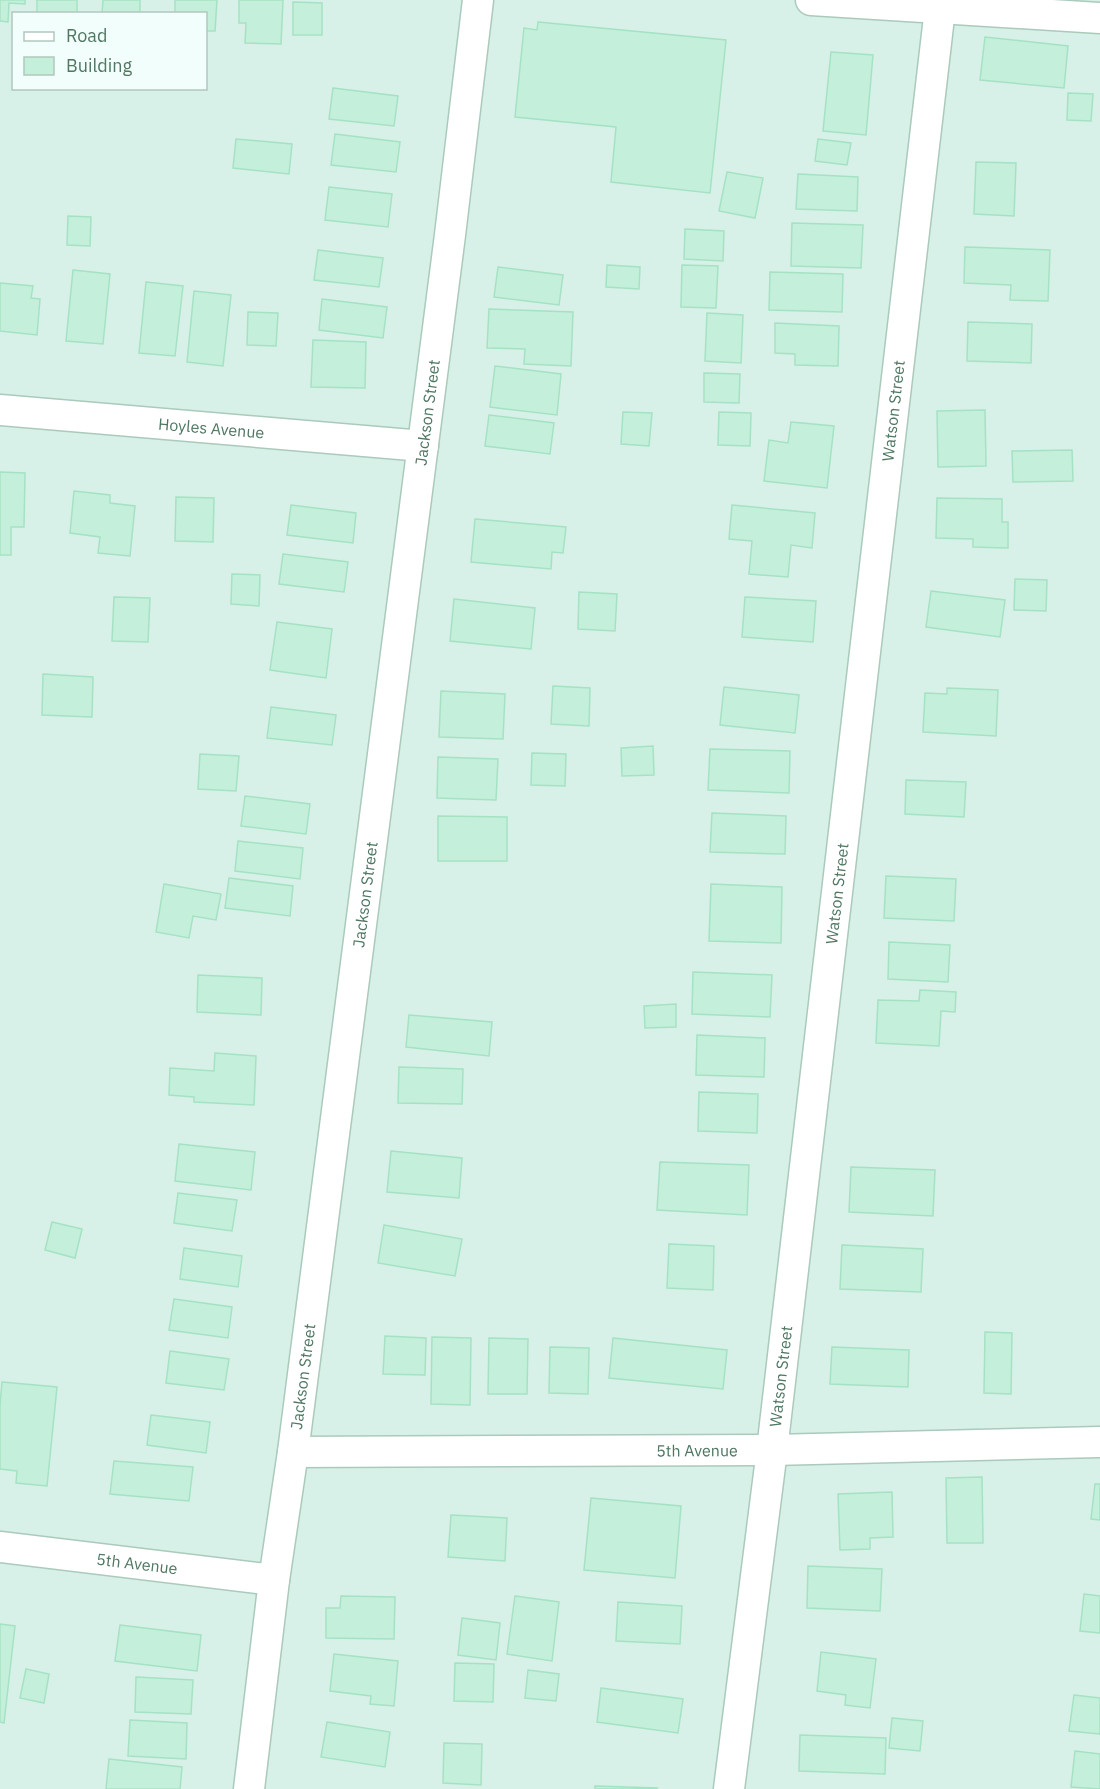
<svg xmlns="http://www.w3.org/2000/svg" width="1100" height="1789" font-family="'IBM Plex Sans',sans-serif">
<rect width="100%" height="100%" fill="#ebfcf7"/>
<!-- residential -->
<path fill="#d7f0e8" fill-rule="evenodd" d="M0,0H1100V1789H0ZM14,14H206V88H14Z"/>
<!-- building -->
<path fill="#c4f0db" stroke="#a5e2c4" stroke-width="1.5" d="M0,0H25V4L9,3L8,22L0,21Z
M37,0H77V14H37Z
M103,0H140V14H102Z
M175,0H217L215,31H206V14H175Z
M239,0H283L281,44L245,43L246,23H239Z
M293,2L322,3V35H293Z
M538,22L726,40L710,193L611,182L616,127L515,117L524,28L537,30Z
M985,37L1068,46L1064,88L980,80Z
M831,52L873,55L866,135L823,131Z
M333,88L398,96L394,126L329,119Z
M1068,93L1093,94L1091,121L1067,120Z
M335,134L400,142L396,172L331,165Z
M236,139L292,144L289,174L233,168Z
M818,139L851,143L847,165L815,161Z
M976,162L1016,163L1014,216L974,214Z
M727,172L763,178L755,218L719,211Z
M798,174L858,177L857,211L796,209Z
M329,187L392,194L388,227L325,220Z
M68,216L91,217L90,246L67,245Z
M792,223L863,225L861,268L791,266Z
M685,229L724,231L723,261L684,259Z
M965,247L1050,250L1048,301L1010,300L1011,285L964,283Z
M318,250L383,258L379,287L314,280Z
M607,265L640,267L639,289L606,287Z
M682,265L718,266L716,308L681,307Z
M498,267L563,275L559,305L494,297Z
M73,270L110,274L103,344L66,341Z
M770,272L843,274L842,312L769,310Z
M146,282L183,286L175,356L139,353Z
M0,283L33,286L31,298L40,299L37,335L0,331Z
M194,291L231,295L223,366L187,362Z
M322,299L387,307L383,338L319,330Z
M489,309L573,312L571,366L524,364L525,349L487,348Z
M248,312L278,313L276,346L247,345Z
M707,313L743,315L741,363L705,361Z
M968,322L1032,324L1031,363L967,361Z
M775,323L839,326L838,366L795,365V354L775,353Z
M313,340L366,342L365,388L311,387Z
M495,366L561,374L557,415L490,407Z
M704,373L740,374L739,403L704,402Z
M985,410L986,466L938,467L937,411Z
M623,412L652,413L649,446L621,444Z
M719,412L751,413L750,446L718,445Z
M489,415L554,423L550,454L485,446Z
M791,422L834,426L827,488L764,481L769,440L788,443Z
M1072,450L1073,481L1013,482L1012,451Z
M0,472L25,473L24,527H11V555H0Z
M74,491L110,495V503L135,506L130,556L98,553L100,537L70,533Z
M176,497L214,498L213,542L175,541Z
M937,498L1002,499V522H1008V548L973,547V539L936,538Z
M291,505L356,513L353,543L287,535Z
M732,505L815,513L812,548L791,545L788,577L749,574L752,541L729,539Z
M475,519L566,527L563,553L552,552L551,569L471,562Z
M283,554L348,562L344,592L279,584Z
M232,574L260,575L259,606L231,604Z
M1015,579L1047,580L1046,611L1014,610Z
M931,591L1005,600L1000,637L926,627Z
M579,592L617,594L615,631L578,629Z
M114,597L150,598L148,642L112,641Z
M745,597L816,601L813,642L742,637Z
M454,599L535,608L531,649L450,641Z
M277,622L332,629L326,678L270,670Z
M43,674L93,677L92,717L42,715Z
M553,686L590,688L589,726L551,724Z
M724,687L799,695L795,733L720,725Z
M947,688L998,690L996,736L923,732L925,693L947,694Z
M441,691L505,694L503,739L439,737Z
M271,707L336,715L332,745L267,738Z
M653,746L654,775L622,776L621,748Z
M710,749L790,751L789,793L708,790Z
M532,753L566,754L565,786L531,785Z
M200,754L239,756L236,791L198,789Z
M438,757L498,759L496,800L437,798Z
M906,780L966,782L964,817L905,814Z
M245,796L310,804L306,834L241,826Z
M712,813L786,816L785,854L710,852Z
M438,816L507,817V861H438Z
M238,841L303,848L300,879L235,871Z
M886,876L956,879L954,921L884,918Z
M229,878L293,886L290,916L225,908Z
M164,884L221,894L216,920L193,916L189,938L156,932Z
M711,884L782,887L781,943L709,941Z
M889,942L950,945L948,982L888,979Z
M693,972L772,975L770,1017L692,1014Z
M198,975L262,978L261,1015L197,1012Z
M920,990L956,992L955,1012L941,1011L939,1046L876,1043L878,1000L919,1001Z
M676,1004V1027L645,1028L644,1006Z
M409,1015L492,1022L489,1056L406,1047Z
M697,1035L765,1038L764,1077L696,1075Z
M215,1053L256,1056L254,1105L194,1102V1097L169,1095L170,1068L214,1071Z
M399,1067L463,1069L462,1104L398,1103Z
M699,1092L758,1094L757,1133L698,1131Z
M179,1144L255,1152L251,1190L175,1181Z
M391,1151L462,1158L459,1198L387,1192Z
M660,1162L749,1165L747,1215L657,1210Z
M851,1167L935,1170L933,1216L849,1212Z
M178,1193L237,1200L232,1231L174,1223Z
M52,1222L82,1229L75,1258L45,1250Z
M384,1225L462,1239L455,1276L378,1263Z
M669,1244L714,1246L713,1290L667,1288Z
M842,1245L923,1249L921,1292L840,1289Z
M184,1248L242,1256L238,1287L180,1279Z
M174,1299L232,1307L228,1338L169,1330Z
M985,1332L1012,1333L1011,1394L984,1393Z
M385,1336L426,1338L425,1375L383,1374Z
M432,1337L471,1338L470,1405L431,1404Z
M489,1338L528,1339L527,1394H488Z
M613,1338L727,1350L723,1389L609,1378Z
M550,1347L589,1348L588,1394L549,1393Z
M832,1347L909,1350L908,1387L830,1384Z
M170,1351L229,1359L224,1390L166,1383Z
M2,1382L57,1387L47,1486L16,1483L17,1471L0,1469V1405Z
M151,1415L210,1422L206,1453L147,1445Z
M114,1461L193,1467L189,1501L110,1494Z
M982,1477L983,1543H947L946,1478Z
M1095,1484H1100V1520L1091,1519Z
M892,1492L893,1537L870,1538V1549L840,1550L838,1494Z
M591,1498L681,1506L675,1578L584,1570Z
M451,1515L507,1518L505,1561L448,1557Z
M808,1566L882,1569L880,1611L807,1608Z
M1084,1594L1100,1596V1633L1080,1631Z
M341,1596L395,1597L394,1639L326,1638V1608H340Z
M515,1596L559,1602L552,1661L507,1654Z
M618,1602L682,1606L680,1644L616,1641Z
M462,1618L500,1623L496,1660L458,1655Z
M0,1624L15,1626L4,1723L0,1722Z
M120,1625L201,1635L197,1671L115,1661Z
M821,1652L876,1659L870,1708L845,1705L846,1695L817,1691Z
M334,1654L398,1661L394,1706L370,1704L371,1696L330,1691Z
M455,1663L494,1664L493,1702L454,1701Z
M26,1669L49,1674L44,1703L20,1698Z
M528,1670L559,1674L556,1701L525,1698Z
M136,1677L193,1680L191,1714L135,1712Z
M601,1688L683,1699L678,1733L597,1722Z
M1074,1695L1100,1698V1734L1069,1731Z
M892,1718L923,1721L920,1751L889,1748Z
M130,1720L187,1723L186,1759L128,1756Z
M327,1722L390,1732L385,1767L321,1757Z
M800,1735L886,1738L885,1774L799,1771Z
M444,1743L482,1744L481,1785L443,1783Z
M1075,1751L1100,1754V1789L1071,1787Z
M109,1759L182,1767L180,1789H106Z
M595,1786L657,1788L656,1789H595Z"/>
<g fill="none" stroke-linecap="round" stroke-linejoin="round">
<defs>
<g id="minor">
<path d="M811,0L1100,18"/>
<path id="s1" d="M0,410L423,446"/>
<path id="s2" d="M293,1452L772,1450L1100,1442"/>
<path id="s3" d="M0,1547L274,1580"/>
<path id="s4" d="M249,1789L274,1580L293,1452L450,235L478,0"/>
<path id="s5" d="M729,1789L772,1450L941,0"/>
</g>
</defs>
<!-- minor casing -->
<use href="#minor" stroke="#abcabc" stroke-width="33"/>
<!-- minor -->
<use href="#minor" stroke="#fff" stroke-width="30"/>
</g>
<g text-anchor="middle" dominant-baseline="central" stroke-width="4.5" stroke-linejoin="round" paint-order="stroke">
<!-- street labels -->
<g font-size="16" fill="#4f7762" stroke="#f2fefb">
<text stroke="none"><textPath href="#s5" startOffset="1388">Watson Street</textPath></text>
<text stroke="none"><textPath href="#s4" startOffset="1388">Jackson Street</textPath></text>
<text stroke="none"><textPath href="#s1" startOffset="212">Hoyles Avenue</textPath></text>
<text stroke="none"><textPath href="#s4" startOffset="902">Jackson Street</textPath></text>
<text stroke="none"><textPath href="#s5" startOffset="902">Watson Street</textPath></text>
<text stroke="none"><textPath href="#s4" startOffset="416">Jackson Street</textPath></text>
<text stroke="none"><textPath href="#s5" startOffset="416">Watson Street</textPath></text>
<text stroke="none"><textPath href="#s2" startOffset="404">5th Avenue</textPath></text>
<text stroke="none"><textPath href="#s3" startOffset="138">5th Avenue</textPath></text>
</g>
</g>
<!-- legend -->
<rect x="12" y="12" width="195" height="78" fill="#f2fefb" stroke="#b1c8be" stroke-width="1.5"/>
<rect x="24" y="32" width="30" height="9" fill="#ffffff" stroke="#b1c8be" stroke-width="1.5"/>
<text x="66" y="42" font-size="18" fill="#4f7762">Road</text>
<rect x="24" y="57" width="30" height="18" fill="#c4f0db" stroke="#b1c8be" stroke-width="1.5"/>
<text x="66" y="72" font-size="18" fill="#4f7762">Building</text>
</svg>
